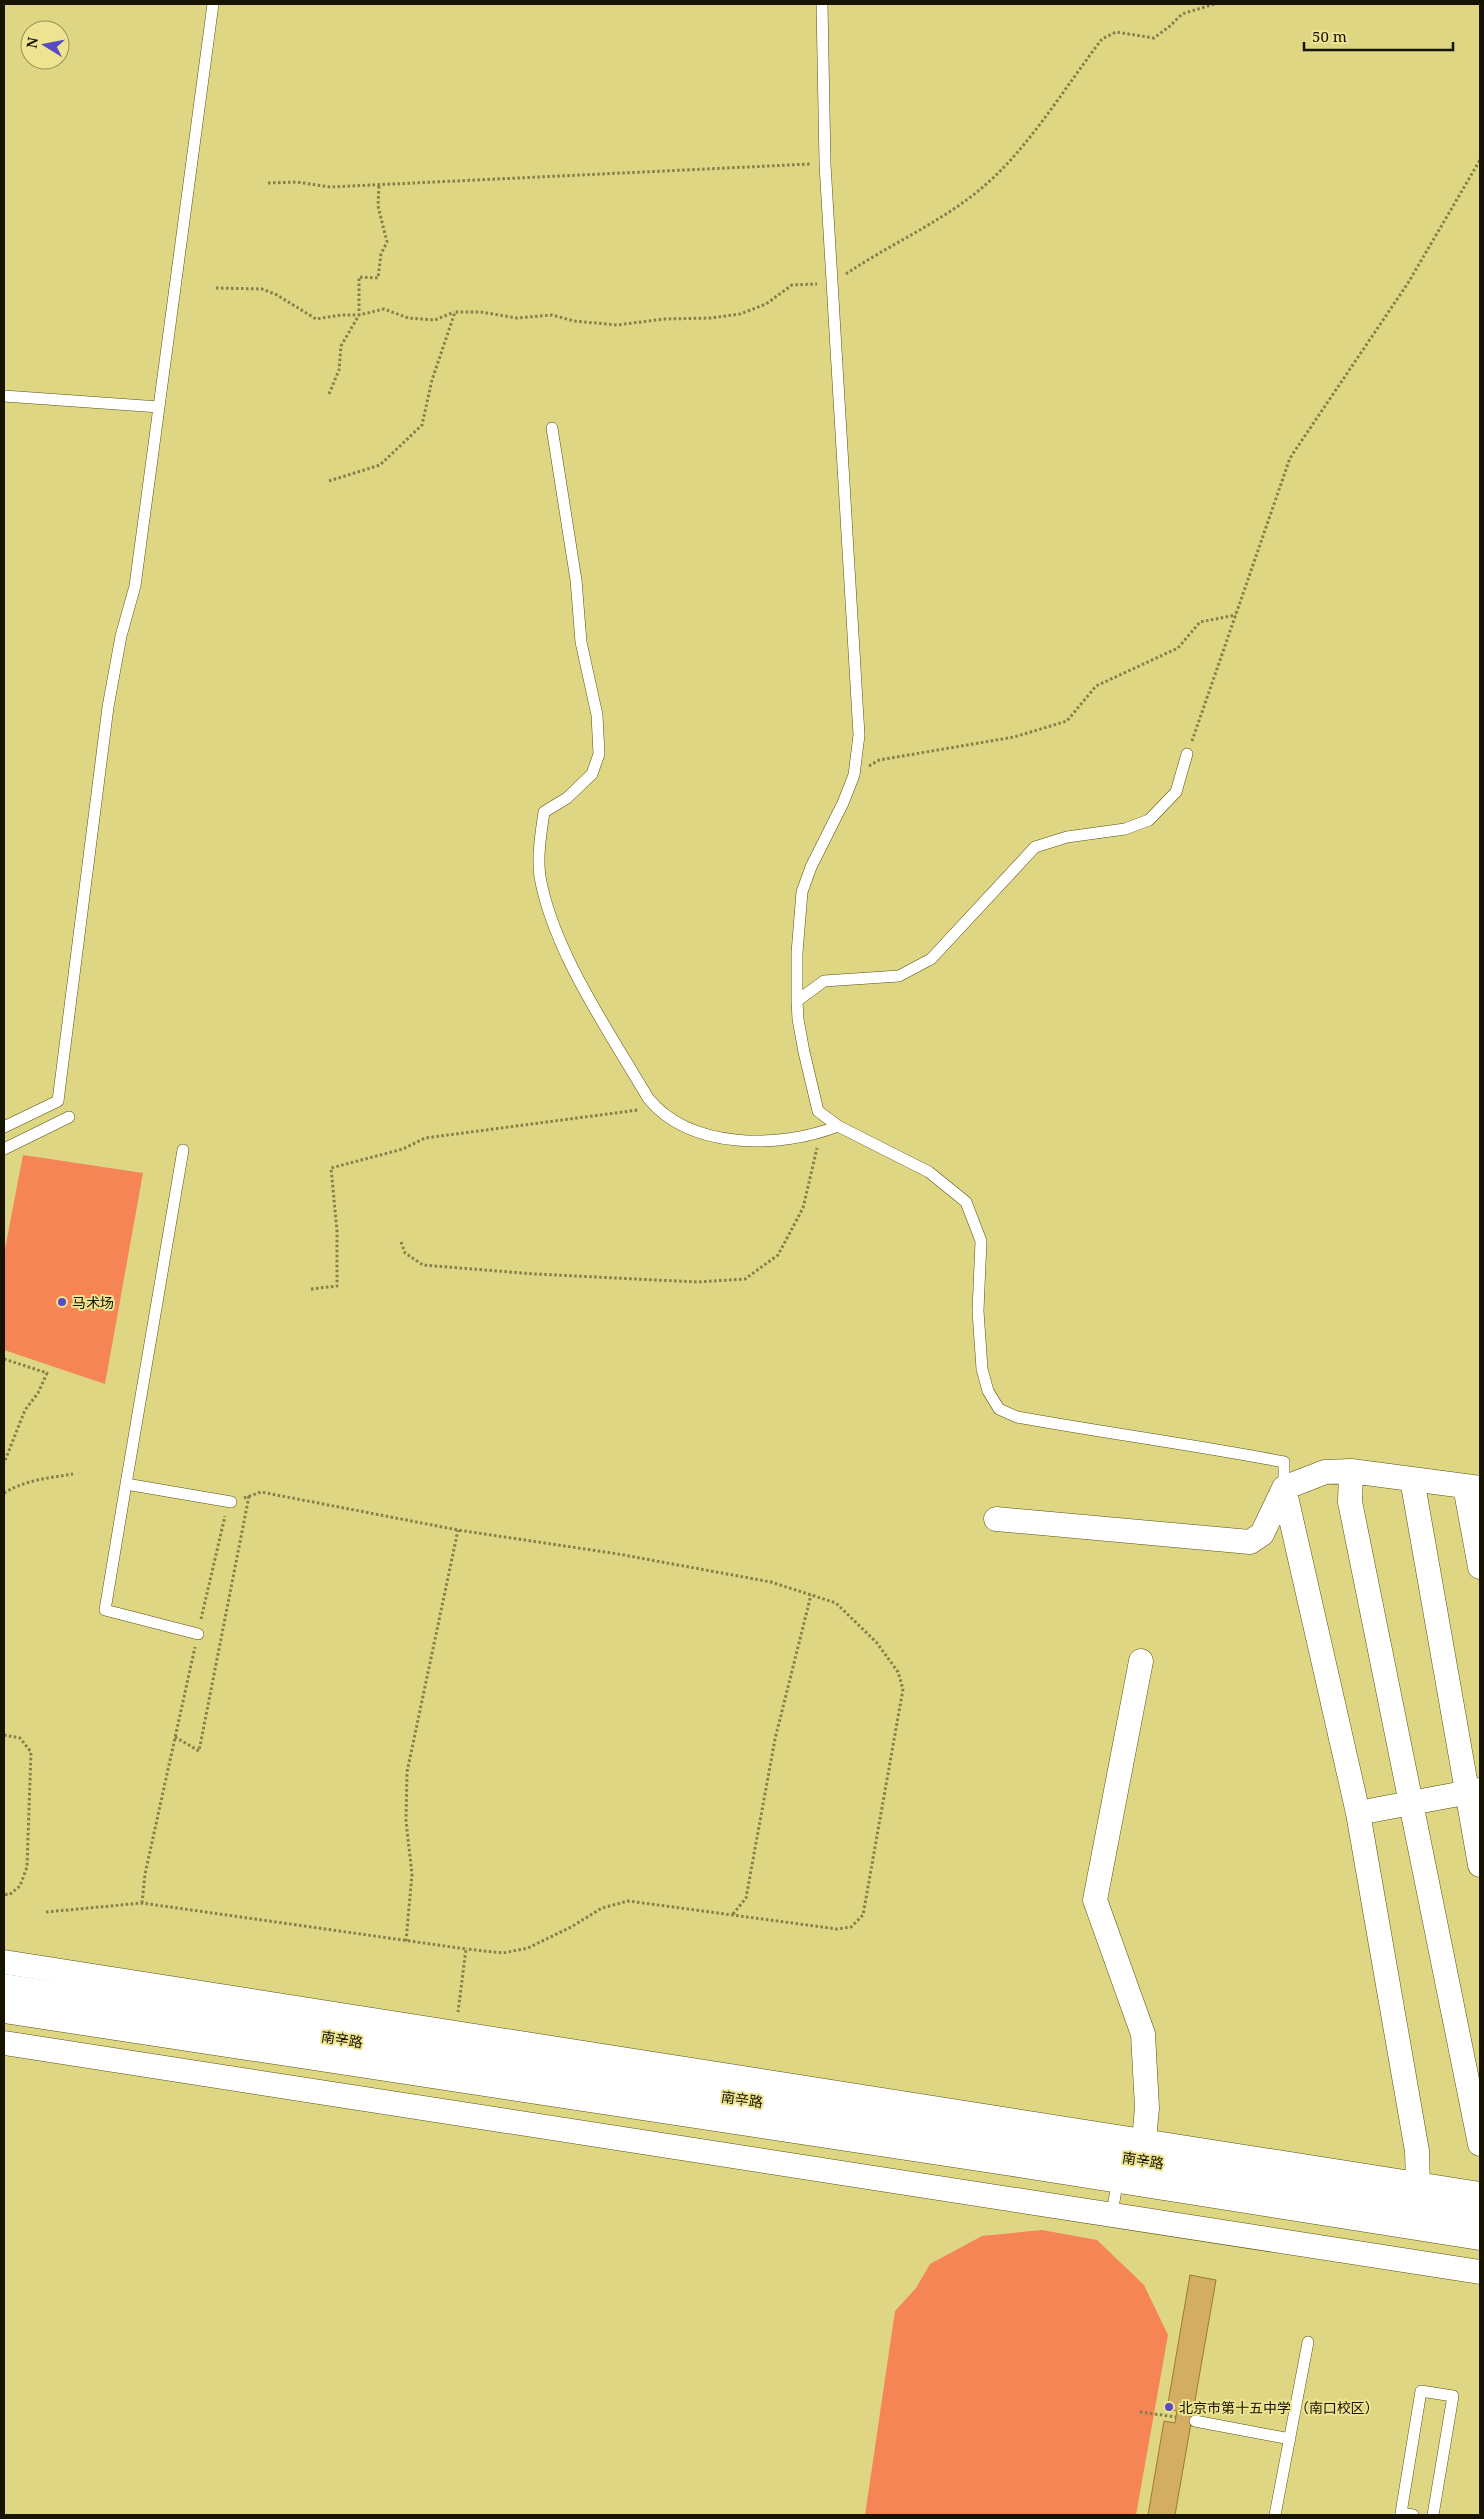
<svg xmlns="http://www.w3.org/2000/svg" width="1484" height="2519" font-family="'Noto Serif','Noto Sans SC',serif">
<rect width="100%" height="100%" fill="#dfd684"/>
<!-- green -->
<path fill="#f68556" d="M23,1155L143,1173L105,1384L4,1350V1254Z
M1042,2230L1097,2240L1144,2285L1168,2335L1136,2515H865L895,2311L916,2288L930,2264L982,2236Z"/>
<!-- building -->
<path fill="#d3ad62" stroke="#9e792d" d="M1190,2275L1216,2280L1175,2515H1148L1164,2421L1175,2423L1177,2411L1167,2409Z"/>
<g fill="none" stroke-linecap="round" stroke-linejoin="round">
<defs>
<path id="service" d="M822,4L825,164L859,735L854,775L843,803L811,867L802,892L797,953V1001L798,1019L804,1052L818,1111L838,1126L929,1172L966,1202L981,1241L978,1311L982,1369L988,1391L999,1409L1017,1417C1106,1433 1196,1445 1284,1462V1488
M4,396L159,407
M552,428L576,580L581,642L597,715L599,754L592,774L567,798L544,812C541,833 537,856 540,877C553,951 610,1033 648,1098C690,1150 780,1149 838,1126
M797,1001L824,981L899,976L931,959L1035,847L1067,837L1125,829L1149,820L1176,792L1187,754
M4,1127L58,1101L108,707L121,636L135,586L213,4
M4,1149L69,1117
M183,1150L126,1484L231,1502
M126,1484L105,1610L198,1634
M1112,2213L1118,2178
M1195,2421L1290,2439
M1275,2515L1308,2342
M1413,2515L1401,2513L1421,2391L1453,2396L1433,2515"/>
<path id="minor" d="M1351,1471L1350,1502L1480,2144
M1412,1479L1480,1865
M1465,1486L1480,1567
M1284,1488L1358,1813L1417,2151L1418,2184
M996,1519L1250,1542L1262,1534L1284,1488L1325,1472L1351,1471L1480,1488
M1141,1661L1095,1900L1143,2034L1147,2108L1144,2140
M1358,1813L1480,1790
M4,1962L1480,2194
M4,2043L1480,2272"/>
<path id="secondary" d="M4,1988L1015,2140L1480,2216
M4,2009L1012,2162L1480,2236"/>
</defs>
<!-- service casing -->
<use href="#service" stroke="#59510f" stroke-width="12"/>
<!-- minor casing -->
<use href="#minor" stroke="#59510f" stroke-width="25"/>
<!-- secondary casing -->
<use href="#secondary" stroke="#59510f" stroke-width="29"/>
<!-- path -->
<path stroke="#857f49" stroke-width="3" stroke-dasharray="2.5 2.5" stroke-linecap="butt" d="M268,183L297,182L330,187L810,164
M846,274C890,244 942,222 983,187C1029,148 1065,87 1102,39L1116,32L1154,38L1170,26L1182,14L1214,4
M216,288L262,289L277,295L316,319L341,315H359L384,309L408,318L435,320L454,312
M329,394L339,370L341,346L359,315V277L378,278L381,254L387,242L378,206L379,185
M329,481L380,465L422,425L432,380L455,312H481L517,318L552,315L574,321L617,325L664,319L711,318L740,314L766,304L792,285L817,284
M1192,741L1290,458L1408,283L1480,160
M869,766L879,760L1014,737L1067,721L1096,686L1178,648L1200,622L1236,615
M401,1242L405,1253L423,1265L535,1274L697,1282L745,1279L778,1255L803,1208L817,1148
M311,1289L337,1286V1231L331,1168L403,1149L425,1138L638,1110
M4,1359L47,1373L38,1393L25,1410L4,1463
M4,1493C25,1480 49,1478 73,1474
M244,1498L261,1492L458,1530L618,1554L771,1582L836,1603L877,1643L898,1672L903,1689L863,1915L851,1927L837,1929L628,1901L602,1908L571,1927L528,1948L503,1953L466,1949
M201,1619L225,1516
M4,1735L20,1738L31,1752L27,1867L20,1886L9,1895L4,1894
M175,1737L199,1751L249,1496
M142,1903L145,1874L195,1647
M46,1912L142,1903L466,1949L458,2012
M733,1914L746,1898L775,1739L811,1595
M406,1941L412,1874L406,1821L407,1772L458,1530
M1140,2412L1176,2417"/>
<!-- service -->
<use href="#service" stroke="#fff" stroke-width="11"/>
<!-- minor -->
<use href="#minor" stroke="#fff" stroke-width="24"/>
<!-- secondary -->
<use href="#secondary" stroke="#fff" stroke-width="28"/>
</g>
<!-- markers -->
<g fill="#574ac2" stroke="#ede391" stroke-width="2">
<circle cx="62" cy="1302" r="5"/>
<circle cx="1169" cy="2407" r="5"/>
</g>
<g text-anchor="middle" dominant-baseline="central" stroke-width="4" stroke-linejoin="round" paint-order="stroke">
<!-- poi labels -->
<g font-size="14" fill="#161300" stroke="#ede391" text-anchor="start">
<text x="72" y="1302">马术场</text>
<text x="1179" y="2407">北京市第十五中学 （南口校区）</text>
</g>
<!-- street labels -->
<g font-size="14" fill="#161300" stroke="#ede391">
<text transform="translate(342 2039) rotate(9)">南辛路</text>
<text transform="translate(742 2099) rotate(8)">南辛路</text>
<text transform="translate(1143 2160) rotate(9)">南辛路</text>
</g>
</g>
<!-- border -->
<rect width="1484" height="2519" fill="none" stroke="#161300" stroke-width="10"/>
<!-- north arrow -->
<g transform="translate(45 45) rotate(280)"><circle r="24" fill="#ede391" stroke="#979057"/>
<path d="M0-4L9 19L0 12L-9 19Z" fill="#574ac2"/>
<text y="-8" font-size="14" font-weight="bold" text-anchor="middle" fill="#161300">N</text>
</g>
<!-- scale -->
<path d="M1304 42v8h149v-8" fill="none" stroke="#161300" stroke-width="2.5"/>
<text x="1312" y="42" font-size="15" fill="#161300" stroke="#ede391" stroke-width="4" paint-order="stroke">50 m</text>
</svg>
